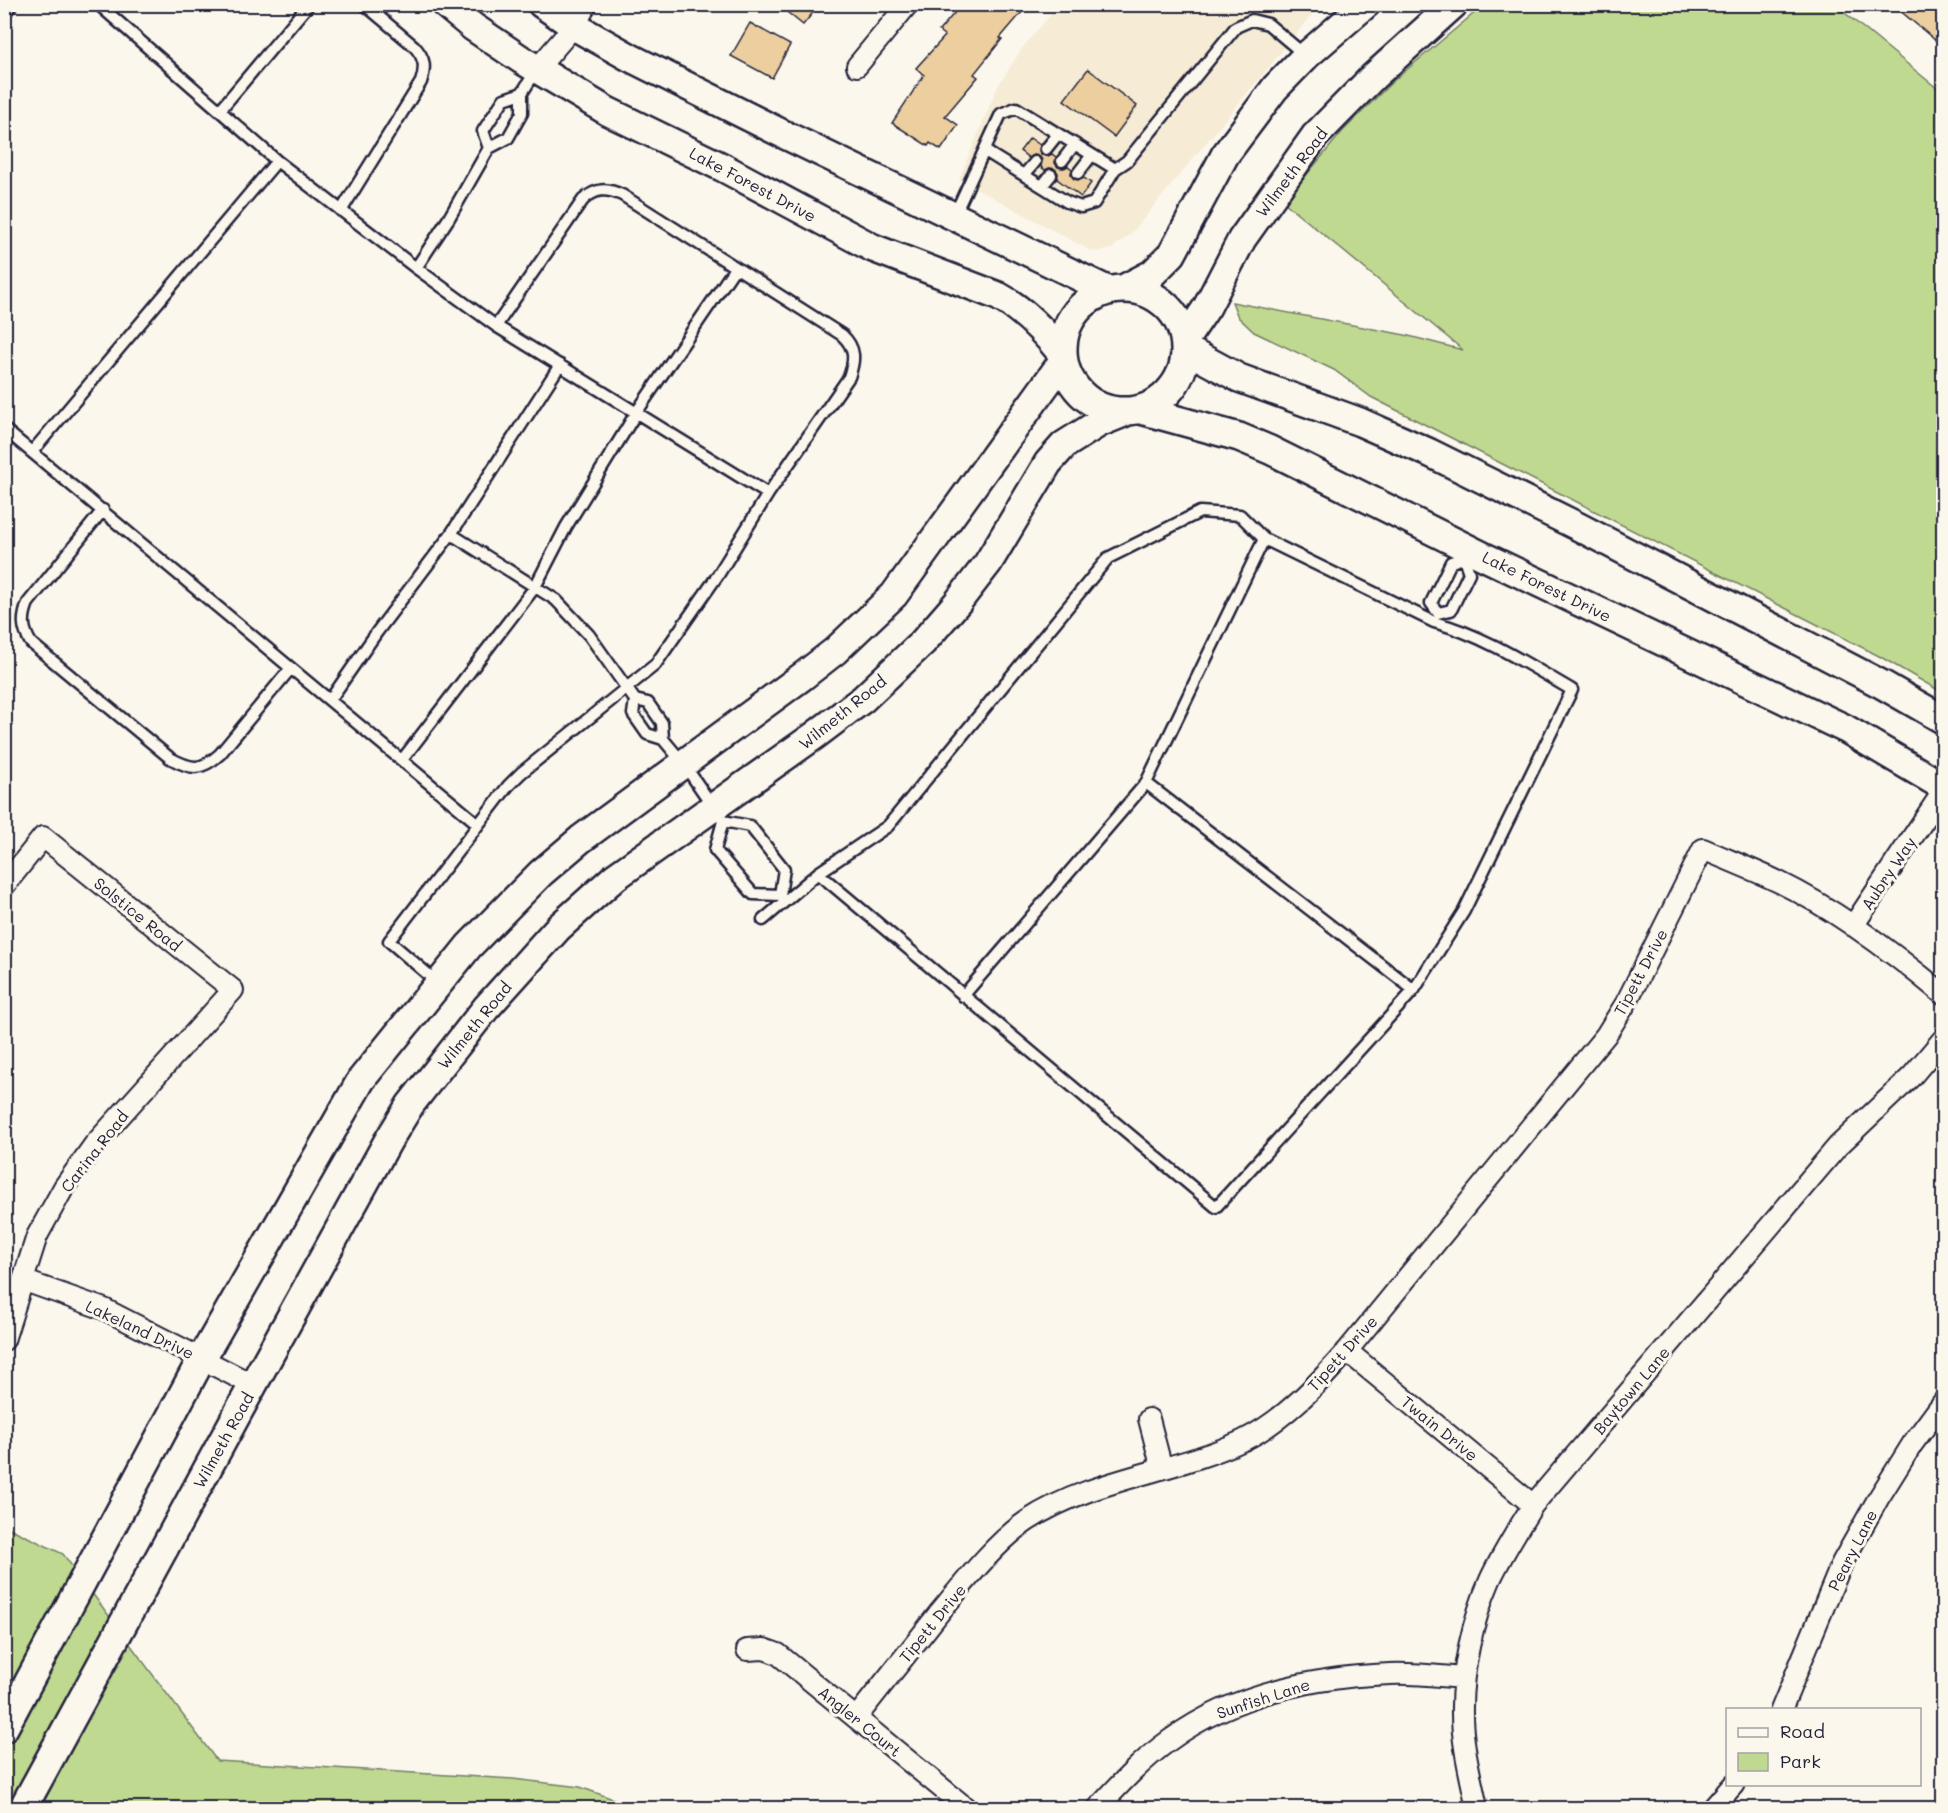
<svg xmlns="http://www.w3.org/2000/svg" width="1948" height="1813" font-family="Mali,sans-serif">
<rect width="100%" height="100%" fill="#fbf7ec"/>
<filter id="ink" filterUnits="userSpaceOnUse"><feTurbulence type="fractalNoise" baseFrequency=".0167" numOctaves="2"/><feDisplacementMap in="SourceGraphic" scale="12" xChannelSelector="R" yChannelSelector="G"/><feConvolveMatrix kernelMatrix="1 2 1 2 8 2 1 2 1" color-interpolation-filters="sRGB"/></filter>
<g filter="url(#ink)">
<!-- built -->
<path fill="#f6ebd5" d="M1059,5H1320L1130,235L1111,249L1093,252L959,179L998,86L1023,47Z"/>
<!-- green -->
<path fill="#c0d990" stroke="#717e66" stroke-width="1.5" d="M1484,5H1835L1943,93V693L1879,656L1371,397L1334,370L1254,332L1238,317L1232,302L1405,335L1463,350L1284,202L1342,132L1392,82Z
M5,1526L63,1554L217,1761L513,1779L580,1787L638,1808H5Z"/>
<!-- building -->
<path fill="#ecce9f" stroke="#22223b" stroke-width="1.5" d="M777,4H820L803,25Z
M962,4H1029L1000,38L1002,39L974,74L978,77L945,116L958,125L941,150L930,143L928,146L892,123L924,75L916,68L945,36L939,31Z
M1892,4H1944V30L1935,40Z
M750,23L790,45L772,78L731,56Z
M1088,69L1137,106L1114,137L1064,100Z
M1030,138L1040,145L1039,151L1042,155L1048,156L1052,154L1056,157L1055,163L1058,167L1064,168L1068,166L1072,169L1071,175L1074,179L1080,180L1084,178L1091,183L1081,197L1057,179L1058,173L1055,169L1049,168L1045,170L1041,167L1042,160L1039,156L1033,155L1029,158L1020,151Z"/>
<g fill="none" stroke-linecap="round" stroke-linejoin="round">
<defs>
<path id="lane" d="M98,4L277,161L416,268L496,326L768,494
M4,14L12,4
M220,110L309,4
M489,148L483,131L504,99L522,93
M1046,149L1058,134
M985,151L1067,202L1081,207L1094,203L1115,169
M1062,161L1075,144
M1078,173L1092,155
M1024,175L1035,162
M1042,186L1051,175
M341,211L421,82C426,67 425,58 414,46L364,4
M954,216L1001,114L1016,108L1115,169L1127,161L1236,27L1252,20L1268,24L1306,56
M416,268L449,218L489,148L508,138L522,113V93L537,69
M4,429L478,824
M32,452L277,161
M103,510L28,603C22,618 22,629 31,643L170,758C192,770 201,771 220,754L291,668
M451,534L556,600L589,635L635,700L648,703L662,723L663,739L683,763L723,821L750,826L784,869L780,895
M1438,613L1451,610L1469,573L1464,558L1467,552
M1438,613L1431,603L1451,562L1464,558
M330,700L377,632L451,534L560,365
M635,700L633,714L647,734L663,739
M402,760L535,587L566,527L636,413L735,268
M1146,783L1414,990
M723,821L715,850L753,894L780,895L783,898
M763,920L818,873L888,826L1108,558L1200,512L1240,515L1264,539L1434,622C1485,636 1527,664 1572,690L1464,911L1414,990L1216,1207L818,873
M438,983L389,941L508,786L521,773L655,665L718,575L768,494L849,377C855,360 856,348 842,335L622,195C606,188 596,188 583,200L496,326
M963,996L1146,783L1264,539"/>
<path id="street" d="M857,66L908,4
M537,69L574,26L587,4
M4,886L43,837L233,990L94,1145L64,1187L37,1236L4,1340
M1853,926L1944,790
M25,1281L104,1309L253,1385
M1347,1351L1533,1505
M1149,1419L1162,1469
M747,1650L764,1649L778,1654L966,1808
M1781,1710L1842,1563L1878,1499L1913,1443L1944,1401
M857,1717C884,1682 912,1648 939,1613C963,1584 996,1542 1027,1521C1092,1478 1174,1473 1244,1440C1284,1420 1318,1384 1347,1351L1606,1035L1626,1003L1703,849C1728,860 1754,870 1779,882C1837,910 1895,954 1944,995
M1098,1808C1120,1784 1143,1759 1170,1740C1233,1694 1314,1677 1390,1674C1414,1673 1439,1676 1463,1678
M1477,1808C1471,1778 1462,1745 1462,1714C1461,1671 1473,1619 1490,1580C1502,1554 1518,1529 1533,1505L1838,1146L1912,1076L1944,1038
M1713,1808L1734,1784"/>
<path id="secondary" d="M445,4L473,27L522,60L607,111L722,167L873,248L998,296C1024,310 1044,331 1062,354
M542,4L574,26L631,58L783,134L1109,291
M1123,289L1152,274L1172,254L1225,155L1275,88L1306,56L1366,4
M1063 350a61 61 0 1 1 122 0a61 61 0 1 1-122 0Z
M1186,338L1207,307L1242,239L1315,136L1373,77L1454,4
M1187,350L1239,378L1360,422L1430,453L1579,527L1883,685L1944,720
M1141,410L1239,437L1270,450L1485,557L1846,729L1944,787
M4,1728L202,1358L361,1080L469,946L541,873L581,839L803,676L835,651L894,595L1063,361
M23,1808L253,1385L388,1141L410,1105L486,1008L558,928L615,877L814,736L863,699L923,642L957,603L988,563L1048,463L1064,445L1099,423L1126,412"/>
</defs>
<!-- lane casing -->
<use href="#lane" stroke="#22223b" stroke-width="15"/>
<!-- street casing -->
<use href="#street" stroke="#22223b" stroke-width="24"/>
<!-- secondary casing -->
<use href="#secondary" stroke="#22223b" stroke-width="32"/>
<!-- lane -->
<use href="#lane" stroke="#fbf7ec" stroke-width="10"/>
<!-- street -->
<use href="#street" stroke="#fbf7ec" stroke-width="20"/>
<!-- secondary -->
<use href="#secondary" stroke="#fbf7ec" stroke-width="27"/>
</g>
</g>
<g text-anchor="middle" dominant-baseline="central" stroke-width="6" stroke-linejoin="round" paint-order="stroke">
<!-- street labels -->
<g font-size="16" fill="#22223b" stroke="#fbf7ec">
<text transform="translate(1291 172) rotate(-53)">Wilmeth Road</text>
<text transform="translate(753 184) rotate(28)">Lake Forest Drive</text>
<text transform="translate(1547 586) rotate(26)">Lake Forest Drive</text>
<text transform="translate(842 712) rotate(-39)">Wilmeth Road</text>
<text transform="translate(1888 873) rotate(-56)">Aubry Way</text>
<text transform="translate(138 914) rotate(39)">Solstice Road</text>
<text transform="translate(1640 972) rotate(-62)">Tipett Drive</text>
<text transform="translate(474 1025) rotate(-51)">Wilmeth Road</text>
<text transform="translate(94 1151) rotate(-52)">Carina Road</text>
<text transform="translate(140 1329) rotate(25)">Lakeland Drive</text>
<text transform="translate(1342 1353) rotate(-48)">Tipett Drive</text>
<text transform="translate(1631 1390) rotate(-50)">Baytown Lane</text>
<text transform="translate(1440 1428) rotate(39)">Twain Drive</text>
<text transform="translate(223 1440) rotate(-61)">Wilmeth Road</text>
<text transform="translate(1852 1550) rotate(-63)">Peary Lane</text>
<text transform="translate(932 1623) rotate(-51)">Tipett Drive</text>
<text transform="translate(1263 1698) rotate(-18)">Sunfish Lane</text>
<text transform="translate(860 1721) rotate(39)">Angler Court</text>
</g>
</g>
<!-- margin -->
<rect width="1948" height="1813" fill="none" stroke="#fbf7ec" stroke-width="24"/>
<rect x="12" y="12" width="1924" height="1789" fill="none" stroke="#22223b" stroke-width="2" filter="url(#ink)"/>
<!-- legend -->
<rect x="1726" y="1708" width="195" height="78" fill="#fbf7ec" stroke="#a4a2a5" stroke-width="1.5"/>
<rect x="1738" y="1728" width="30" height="9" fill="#fbf7ec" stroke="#a4a2a5" stroke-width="1.5"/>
<text x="1780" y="1738" font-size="18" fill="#22223b">Road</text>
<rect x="1738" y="1753" width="30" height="18" fill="#c0d990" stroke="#a4a2a5" stroke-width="1.5"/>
<text x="1780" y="1768" font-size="18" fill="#22223b">Park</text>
</svg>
